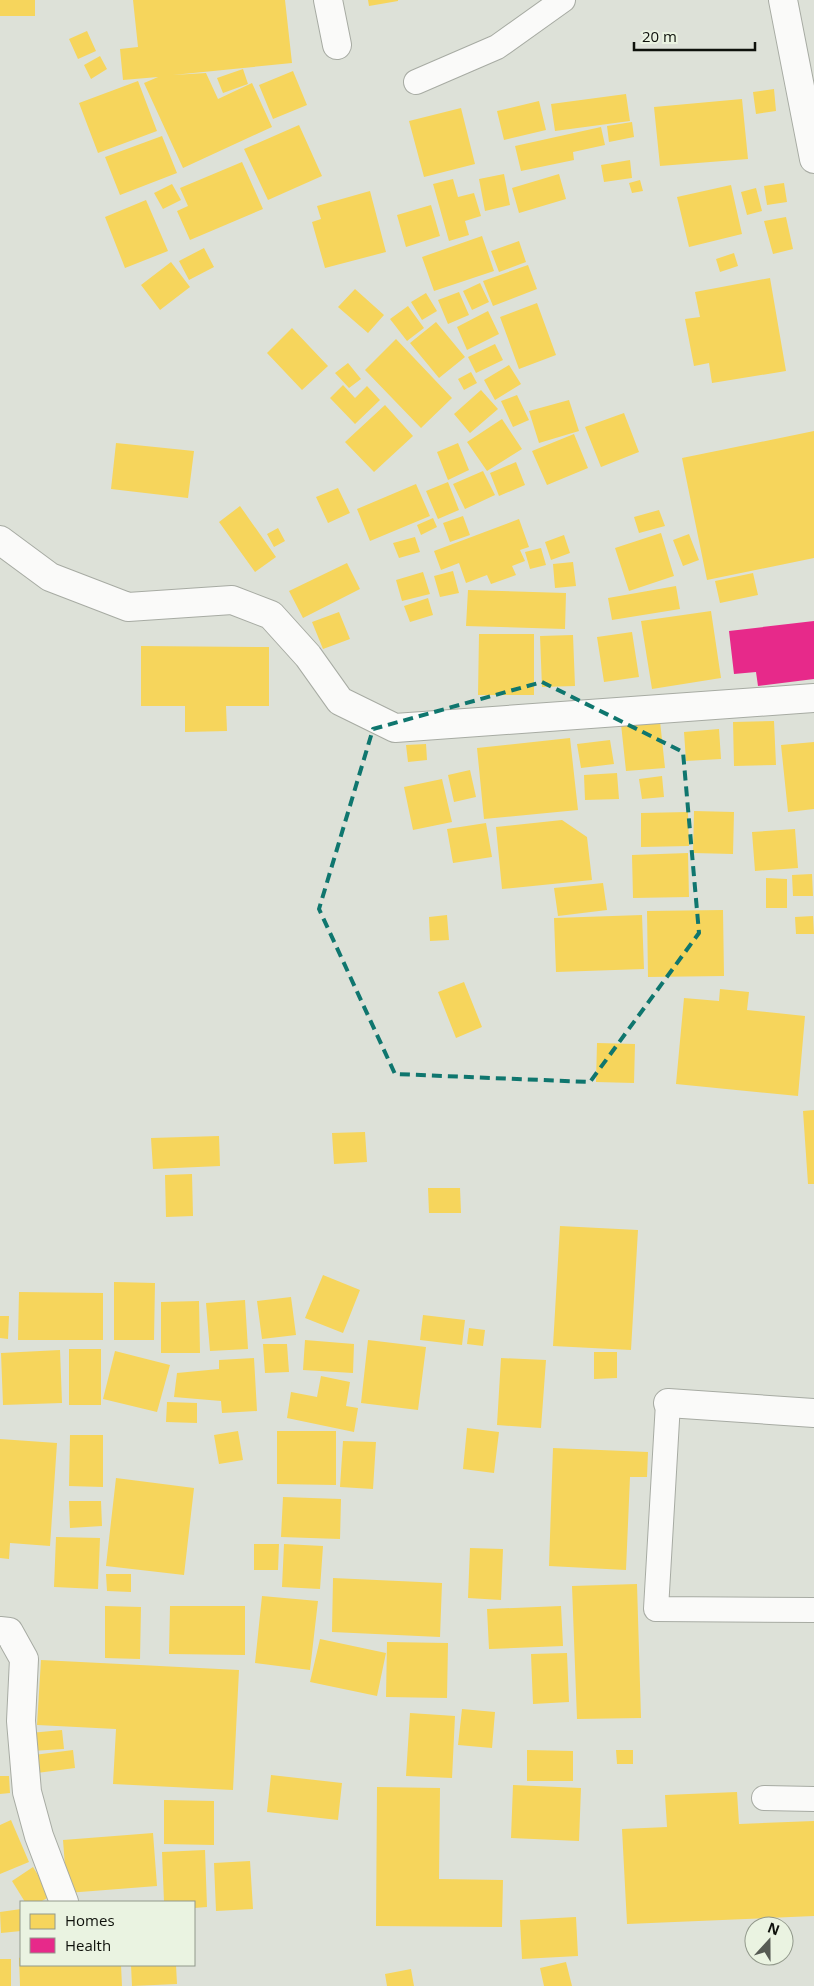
<svg xmlns="http://www.w3.org/2000/svg" width="814" height="1986" font-family="'Open Sans',sans-serif">
<rect width="100%" height="100%" fill="#dde1d8"/>
<!-- homes -->
<path fill="#f6d55c" d="M0,0H35V16H0Z
M133,0H285L292,63L173,75L206,73L218,99L252,83L272,127L183,168L144,83L158,77L123,80L120,49L138,47Z
M368,0H398V1L369,6Z
M87,31L96,51L78,59L69,39Z
M100,56L107,69L91,79L84,65Z
M243,69L248,84L223,93L217,78Z
M293,71L307,105L273,119L259,85Z
M138,81L157,131L98,153L79,103Z
M774,89L776,111L756,114L753,92Z
M626,94L630,121L555,131L551,104Z
M742,99L748,159L660,166L654,107Z
M539,101L546,130L504,140L497,111Z
M461,108L475,164L424,177L409,121Z
M632,122L634,137L609,142L607,126Z
M299,125L322,176L268,200L244,149Z
M601,127L605,145L573,152L574,160L521,171L515,146Z
M162,136L177,173L120,195L105,157Z
M630,160L632,178L604,182L601,165Z
M242,162L263,209L190,240L177,211L188,206L180,188Z
M504,174L510,205L485,211L479,179Z
M559,174L566,199L519,213L512,188Z
M453,179L458,197L474,193L481,216L465,221L469,235L449,241L433,184Z
M640,180L643,191L632,193L629,183Z
M784,183L787,202L767,205L764,186Z
M172,184L181,200L163,209L154,193Z
M731,185L742,234L689,247L677,197Z
M756,188L762,211L747,215L741,192Z
M370,191L386,252L325,268L312,222L321,219L317,206Z
M146,200L168,251L125,268L105,217Z
M431,205L440,236L406,247L397,215Z
M786,217L793,249L773,254L764,221Z
M482,236L494,271L434,291L422,257Z
M519,241L526,262L499,272L491,251Z
M204,248L214,267L189,280L179,261Z
M734,253L738,266L720,272L716,259Z
M171,262L190,287L160,310L141,285Z
M528,265L537,289L493,306L483,281Z
M770,278L786,371L712,383L709,363L694,366L685,319L700,317L695,292Z
M480,283L489,302L472,310L463,291Z
M355,289L384,315L368,333L338,307Z
M459,292L469,315L448,324L438,300Z
M426,293L437,311L422,320L411,302Z
M537,303L556,355L519,369L500,317Z
M408,306L424,328L407,341L390,319Z
M488,311L499,334L467,350L457,327Z
M436,322L465,357L439,378L410,343Z
M292,328L328,366L302,390L267,353Z
M396,339L452,398L421,428L365,370Z
M495,344L503,360L476,373L468,357Z
M348,363L361,379L349,388L335,373Z
M509,365L521,384L495,400L484,380Z
M471,372L477,383L464,390L458,379Z
M343,385L355,398L367,386L380,400L355,424L330,398Z
M481,390L498,409L470,433L454,414Z
M517,395L529,420L513,427L501,401Z
M569,400L579,431L539,443L529,411Z
M385,405L413,436L374,472L345,442Z
M624,413L639,452L601,467L585,427Z
M502,419L522,449L487,471L467,442Z
M814,431V558L707,580L682,458Z
M574,434L588,468L547,485L532,451Z
M116,443L194,451L188,498L111,489Z
M458,443L469,470L448,480L437,452Z
M516,462L525,485L499,496L490,473Z
M483,471L495,495L465,509L453,484Z
M448,482L459,510L438,519L426,491Z
M416,484L430,516L370,541L357,509Z
M338,488L350,513L328,523L316,497Z
M240,506L276,557L255,572L219,522Z
M659,510L665,526L639,533L634,517Z
M463,516L470,535L450,542L443,523Z
M433,518L437,527L421,535L417,525Z
M519,519L529,547L520,550L525,561L512,566L516,575L491,584L487,575L466,583L459,563L441,570L434,551Z
M278,528L285,541L274,547L267,534Z
M661,533L674,576L629,591L615,548Z
M689,534L699,560L683,566L673,540Z
M564,535L570,553L551,560L545,542Z
M415,537L420,552L399,558L393,543Z
M541,548L546,565L530,569L525,552Z
M573,562L576,586L555,588L553,564Z
M347,563L360,589L303,618L289,591Z
M453,571L459,593L440,597L434,576Z
M423,572L430,594L402,601L396,580Z
M753,573L758,595L720,603L715,581Z
M676,586L680,609L612,620L608,598Z
M468,590L566,593L565,629L466,626Z
M428,598L433,615L410,622L404,606Z
M711,611L721,678L652,689L641,621Z
M339,612L350,639L323,649L312,622Z
M632,632L639,677L604,682L597,637Z
M479,634H534V695H478Z
M573,635L575,686L542,687L540,636Z
M141,646L269,647V706H226L227,731L185,732V706H141Z
M660,721L665,768L626,771L621,724Z
M774,721L776,765L734,766L733,722Z
M719,729L721,759L686,761L684,732Z
M570,738L578,810L484,819L477,748Z
M610,740L614,764L581,768L577,744Z
M814,742V809L788,812L781,745Z
M426,744L427,760L408,762L406,745Z
M470,770L476,797L454,802L448,775Z
M617,773L619,799L585,800L584,775Z
M662,776L664,797L642,799L639,779Z
M442,779L452,822L413,830L404,787Z
M694,811L734,812L733,854L693,853Z
M688,812L689,846L641,847V813Z
M562,820L587,837L592,880L502,889L496,827Z
M486,823L492,857L453,863L447,829Z
M795,829L798,868L755,871L752,832Z
M688,853L689,897L633,898L632,855Z
M812,874L813,896H793L792,875Z
M766,878L787,879V908H766Z
M603,883L607,910L558,916L554,888Z
M723,910L724,976L648,977L647,911Z
M447,915L449,940L430,941L429,917Z
M642,915L644,969L556,972L554,918Z
M813,916L814,934H796L795,917Z
M464,982L482,1027L456,1038L438,992Z
M720,989L749,992L747,1010L805,1016L798,1096L676,1084L684,998L719,1001Z
M597,1043L635,1044L634,1083L596,1082Z
M814,1110V1184H808L803,1111Z
M365,1132L367,1162L334,1164L332,1133Z
M219,1136L220,1166L153,1169L151,1138Z
M192,1174L193,1216L166,1217L165,1175Z
M428,1188H460L461,1213H429Z
M560,1226L638,1230L631,1350L553,1346Z
M323,1275L360,1290L343,1333L305,1318Z
M114,1282L155,1283L154,1340H114Z
M19,1292L103,1293V1340H18Z
M291,1297L296,1335L262,1339L257,1301Z
M245,1300L248,1349L210,1351L206,1303Z
M199,1301L200,1353H161V1302Z
M423,1315L465,1320L462,1345L420,1340Z
M0,1316H9L8,1339L0,1338Z
M469,1328L485,1330L483,1346L467,1344Z
M305,1340L354,1344L353,1373L303,1370Z
M368,1340L426,1347L418,1410L361,1403Z
M263,1344H287L289,1372L265,1373Z
M69,1349H101V1405H69Z
M60,1350L62,1403L3,1405L1,1353Z
M115,1351L170,1365L157,1412L103,1399Z
M594,1352H617V1378L594,1379Z
M254,1358L257,1411L222,1413L221,1401L174,1397L177,1373L219,1369V1360Z
M501,1358L546,1360L541,1428L497,1425Z
M321,1376L350,1382L346,1406L358,1408L354,1432L287,1418L291,1392L317,1397Z
M167,1402L197,1403V1423L166,1422Z
M467,1428L499,1432L494,1473L463,1469Z
M238,1431L243,1460L219,1464L214,1435Z
M277,1431H336V1485L277,1484Z
M70,1435H103V1487L69,1486Z
M0,1439L57,1443L50,1546L10,1543L9,1559L0,1558Z
M343,1441L376,1442L373,1489L340,1487Z
M553,1448L648,1452L647,1477H630L626,1570L549,1566Z
M116,1478L194,1488L184,1575L106,1566Z
M283,1497L341,1499L340,1539L281,1537Z
M69,1501H101L102,1526L70,1528Z
M56,1537L100,1538L98,1589L54,1587Z
M254,1544H279L278,1570H254Z
M284,1544L323,1546L320,1589L282,1587Z
M470,1548L503,1549L501,1600L468,1598Z
M106,1574H131V1592L107,1591Z
M333,1578L442,1583L440,1637L332,1632Z
M637,1584L641,1718L577,1719L572,1586Z
M262,1596L318,1601L310,1670L255,1663Z
M105,1606L141,1607L140,1659L105,1658Z
M170,1606H245V1655L169,1654Z
M561,1606L563,1646L489,1649L487,1609Z
M320,1639L386,1653L377,1696L310,1682Z
M387,1642L448,1643L447,1698L386,1697Z
M567,1653L569,1702L533,1704L531,1654Z
M41,1660L239,1670L233,1790L113,1784L116,1729L37,1725Z
M462,1709L495,1712L492,1748L458,1745Z
M410,1713L455,1716L452,1778L406,1776Z
M62,1730L64,1749L31,1751L30,1733Z
M73,1750L75,1768L37,1773L34,1755Z
M527,1750L573,1751V1781H527Z
M616,1750H633V1764H617Z
M271,1775L342,1783L338,1820L267,1812Z
M0,1776H9L10,1793L0,1794Z
M513,1785L581,1788L579,1841L511,1838Z
M377,1787L440,1788L439,1879L503,1880L502,1927L376,1926Z
M737,1792L739,1824L814,1821V1916L627,1924L622,1829L667,1827L665,1795Z
M164,1800L214,1801V1845L164,1844Z
M11,1820L29,1862L0,1874V1825Z
M153,1833L157,1886L67,1893L63,1840Z
M205,1850L207,1907L194,1908V1902H164L162,1852Z
M250,1861L253,1909L216,1911L214,1863Z
M33,1867L51,1896L40,1902H25L12,1881Z
M21,1909V1931L1,1933L0,1912Z
M576,1917L578,1956L522,1959L520,1920Z
M21,1957V1965H121L122,1986H20L19,1958Z
M0,1959H11V1986H0Z
M566,1962L572,1986H544L540,1968Z
M131,1965H176L177,1984L132,1986Z
M411,1969L414,1986H387L385,1974Z"/>
<!-- health -->
<path fill="#e7298a" d="M814,621V679L758,686L756,672L734,674L729,631Z"/>
<g fill="none" stroke-linecap="round" stroke-linejoin="round">
<defs>
<path id="lane" d="M416,82L497,47L563,0
M668,1403L656,1609L814,1610
M764,1798L814,1799"/>
<path id="street" d="M328,0L337,45
M0,540L50,577L128,607L232,600L271,615L308,656L340,701L395,728L814,698
M668,1403L814,1413
M0,1631L9,1632L24,1659L21,1721L27,1792L39,1836L64,1902"/>
<path id="secondary" d="M783,0L814,159"/>
</defs>
<!-- lane casing -->
<use href="#lane" stroke="#a7aba3" stroke-width="26"/>
<!-- street casing -->
<use href="#street" stroke="#a7aba3" stroke-width="30"/>
<!-- secondary casing -->
<use href="#secondary" stroke="#a7aba3" stroke-width="30"/>
<!-- lane -->
<use href="#lane" stroke="#fafaf9" stroke-width="24"/>
<!-- street -->
<use href="#street" stroke="#fafaf9" stroke-width="28"/>
<!-- secondary -->
<use href="#secondary" stroke="#fafaf9" stroke-width="28"/>
</g>
<!-- marked area -->
<path fill="none" stroke="#0f766e" stroke-width="4" stroke-dasharray="10 6" stroke-linejoin="round" d="M542,682L683,752L699,933L590,1082L395,1074L319,909L373,729Z"/>
<!-- legend -->
<rect x="20" y="1901" width="175" height="65" fill="#eaf3e1" stroke="#92998b"/>
<rect x="30" y="1914" width="25" height="15" fill="#f6d55c" stroke="#92998b"/>
<text x="65" y="1926" font-size="15" fill="#0e110b">Homes</text>
<rect x="30" y="1938" width="25" height="15" fill="#e7298a" stroke="#92998b"/>
<text x="65" y="1951" font-size="15" fill="#0e110b">Health</text>
<!-- north arrow -->
<g transform="translate(769 1941) rotate(21)"><circle r="24" fill="#eaf3e1" stroke="#92998b"/>
<path d="M0-4L9 19L0 12L-9 19Z" fill="#565a53"/>
<text y="-8" font-size="14" font-weight="bold" text-anchor="middle" fill="#0e110b">N</text>
</g>
<!-- scale -->
<path d="M634 42v8h121v-8" fill="none" stroke="#0e110b" stroke-width="2.5"/>
<text x="642" y="42" font-size="15" fill="#0e110b" stroke="#eaf3e1" stroke-width="4" paint-order="stroke">20 m</text>
</svg>
